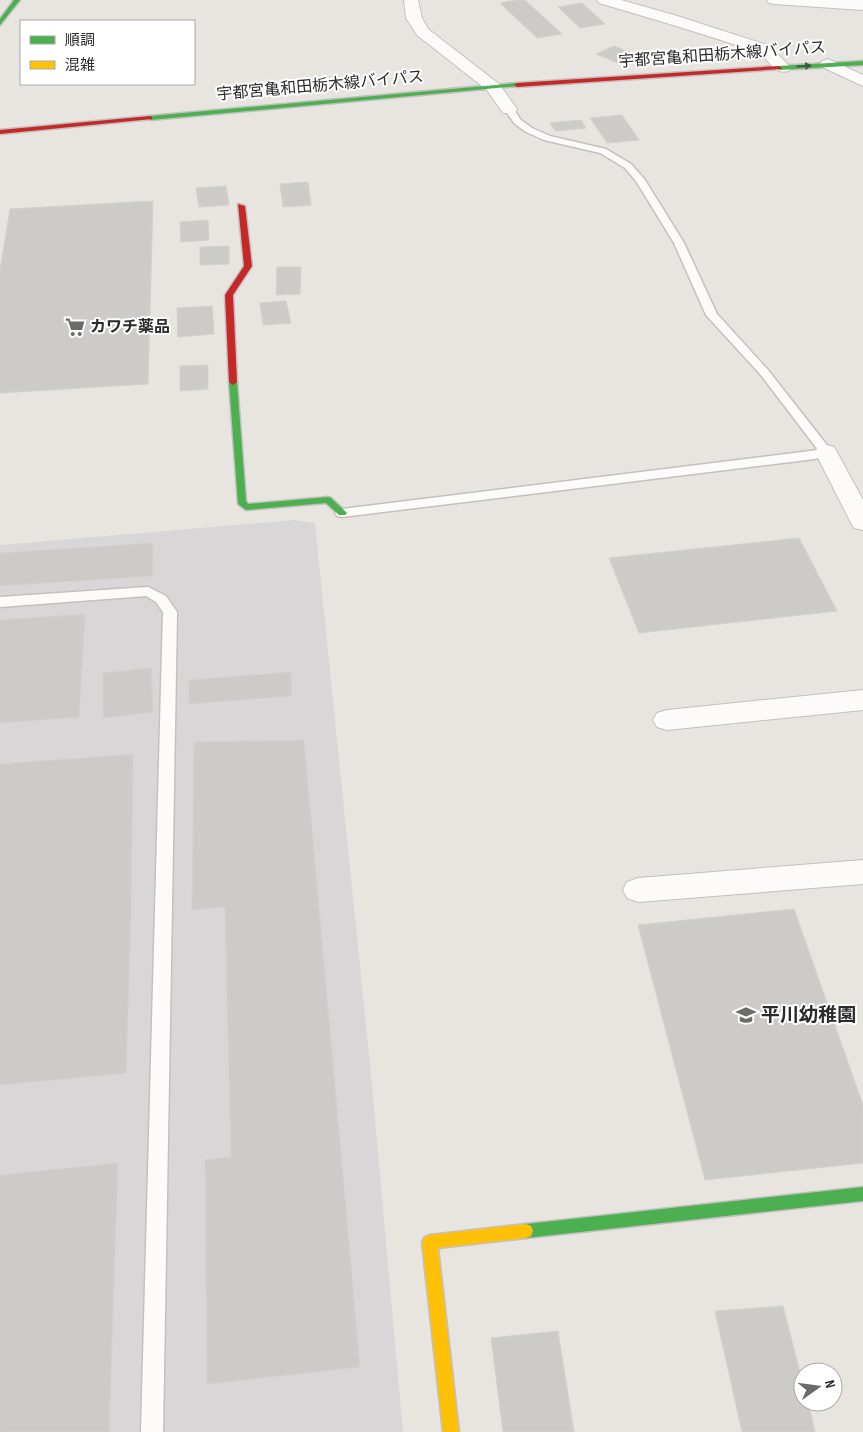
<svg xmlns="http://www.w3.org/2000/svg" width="863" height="1432" font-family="'Sofia Sans Condensed','Noto Sans JP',sans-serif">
<rect width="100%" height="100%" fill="#e8e5e1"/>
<!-- industrial -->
<path fill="#d9d6d8" d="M295,520L315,523L371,1075L403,1432H0V545Z"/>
<!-- building -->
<path fill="#cdcbc8" stroke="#d3d1cd" d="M518,0H525L562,34L537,38L500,3Z
M582,3L605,24L580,28L558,7Z
M614,46L637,55L618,63L596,54Z
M622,115L639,140L607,143L590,118Z
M581,120L586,128L555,131L550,123Z
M308,182L311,205L283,207L280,184Z
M226,186L229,205L199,207L196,188Z
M153,201L148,384L0,393V270L10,209Z
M208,220L209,240L181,242L180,222Z
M229,246V264L200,265V247Z
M277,267H301L300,294L276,295Z
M286,301L291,323L263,325L260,303Z
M212,306L214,334L178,337L177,308Z
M208,365V389L180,391V366Z
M799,538L837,611L639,633L609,558Z
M153,543L152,576L0,586V553Z
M85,614L79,717L0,723V620Z
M151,668L153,712L103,718V673Z
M291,672L292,696L189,704V680Z
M304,740L360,1367L207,1384L205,1160L231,1157L225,907L192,910L194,742Z
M133,754L131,915L126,1073L0,1085V764Z
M794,909L863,1105V1163L705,1180L638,925Z
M118,1163L109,1432H0V1175Z
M783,1306L803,1384V1402H808L815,1432H742L715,1311Z
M558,1331L574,1432H503L491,1338Z"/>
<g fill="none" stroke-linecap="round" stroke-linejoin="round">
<defs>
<path id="lane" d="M509,106L512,107L521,120L532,128L550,136L606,149L631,164L645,180L684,243L717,314L768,370L830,449L832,452L830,455L815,459L342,517L337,516L335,513L342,509L818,450L760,374L706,315L674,243L636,181L625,168L600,153L544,140L526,132L515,124L504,109Z
M148,587L166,596L177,612L163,1432H141L163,612L156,602L146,596L0,607V597Z"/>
<path id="street" d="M404,0H418L422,18L428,29L499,84L517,109L515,113H503L487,90L417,35L406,18Z
M597,0H621L674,15L770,46L791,68L789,71C772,76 769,56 755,51C703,34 651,18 599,3Z
M767,0H863V10L774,4L769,3Z
M828,59L863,75V86L822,67L820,64L822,61Z
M826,445L834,447L837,452L863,500V530L854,528L851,523L815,452L818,447Z
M863,690V710L667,730L657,727L653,720L657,713L667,710Z
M863,860V884L638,902L627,898L623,890L627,882L638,878Z"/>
<path id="fast" d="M14,0H20L0,25V19Z
M863,61V65L779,70L776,68L779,66Z
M517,83L519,84V86L150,120L147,118L150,116Z
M233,379L237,382L246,501L248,504L328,497L331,498L345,511L347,513L345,515H339L326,503L246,510L238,504L229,382Z
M863,1187V1201L526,1238L521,1236L519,1231L521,1226L526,1224Z"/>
<path id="slow" d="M526,1224L531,1226L533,1231L531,1236L526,1238L438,1248L459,1432H443L422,1242L425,1237L430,1235Z"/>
<path id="jam" d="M779,66L782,68L781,69L517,87L514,85L517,83Z
M150,116L152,117V119L0,134V130Z
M238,204L245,206L252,266L233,295L237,382L233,385L229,382L225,295L244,266Z"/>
</defs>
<!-- lane casing -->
<use href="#lane" stroke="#c2c1c0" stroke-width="3"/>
<!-- street casing -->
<use href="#street" stroke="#c2c1c0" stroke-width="2"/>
<!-- fast casing -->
<use href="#fast" stroke="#c2c1c0" stroke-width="3"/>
<!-- slow casing -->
<use href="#slow" stroke="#c2c1c0" stroke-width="3"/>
<!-- jam casing -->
<use href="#jam" stroke="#c2c1c0" stroke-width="3"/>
<!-- lane -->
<use href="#lane" fill="#fcfbfa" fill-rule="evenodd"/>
<!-- street -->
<use href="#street" fill="#fcfbfa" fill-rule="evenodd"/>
<!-- fast -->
<use href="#fast" fill="#4caf50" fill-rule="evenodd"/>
<!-- slow -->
<use href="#slow" fill="#ffc107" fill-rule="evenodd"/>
<!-- jam -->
<use href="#jam" fill="#c62828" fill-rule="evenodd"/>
</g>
<!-- one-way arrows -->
<defs><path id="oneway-solid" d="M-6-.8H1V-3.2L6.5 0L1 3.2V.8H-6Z" transform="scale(1.25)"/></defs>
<use fill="#385f39" href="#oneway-solid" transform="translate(804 66) rotate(-4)"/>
<!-- icons -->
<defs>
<symbol id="supermarket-bare" viewBox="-9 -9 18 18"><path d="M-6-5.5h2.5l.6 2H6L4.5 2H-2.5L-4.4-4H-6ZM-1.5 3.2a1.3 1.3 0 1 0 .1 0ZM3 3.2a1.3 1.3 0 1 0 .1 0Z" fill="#6c6b6a" stroke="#fff" stroke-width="2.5" paint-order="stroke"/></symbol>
<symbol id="school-bare" viewBox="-9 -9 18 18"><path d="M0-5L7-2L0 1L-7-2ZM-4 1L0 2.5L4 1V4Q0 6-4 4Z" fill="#6c6b6a" stroke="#fff" stroke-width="2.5" paint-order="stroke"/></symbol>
</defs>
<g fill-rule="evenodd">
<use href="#supermarket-bare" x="61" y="313" width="28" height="28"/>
<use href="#school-bare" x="732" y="1001" width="28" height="28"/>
</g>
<g text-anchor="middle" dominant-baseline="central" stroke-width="4" stroke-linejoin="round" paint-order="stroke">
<!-- far-street labels -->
<g font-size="16" fill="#2a2a2a" stroke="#fff">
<text transform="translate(722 55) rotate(-4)">宇都宮亀和田栃木線バイパス</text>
<text transform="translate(320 86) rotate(-5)">宇都宮亀和田栃木線バイパス</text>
</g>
<!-- far-poi labels -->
<g font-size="16" font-weight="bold" fill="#2a2a2a" stroke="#fff" text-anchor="start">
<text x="90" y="327">カワチ薬品</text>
</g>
<!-- poi labels -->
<g font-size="19" font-weight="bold" fill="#2a2a2a" stroke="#fff" text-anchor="start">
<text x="761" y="1015">平川幼稚園</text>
</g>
</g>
<!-- legend -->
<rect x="20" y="20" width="175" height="65" fill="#ffffff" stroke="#aaaaaa"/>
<rect x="30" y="36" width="25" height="8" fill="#4caf50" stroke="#aaaaaa"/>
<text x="65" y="45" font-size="15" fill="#2a2a2a">順調</text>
<rect x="30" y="61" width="25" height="8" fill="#ffc107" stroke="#aaaaaa"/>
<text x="65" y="70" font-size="15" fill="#2a2a2a">混雑</text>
<!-- north arrow -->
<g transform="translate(818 1387) rotate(76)"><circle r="24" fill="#ffffff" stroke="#aaaaaa"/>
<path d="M0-4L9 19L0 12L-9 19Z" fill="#6c6b6a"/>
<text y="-8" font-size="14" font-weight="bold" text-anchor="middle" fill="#2a2a2a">N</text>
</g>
</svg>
